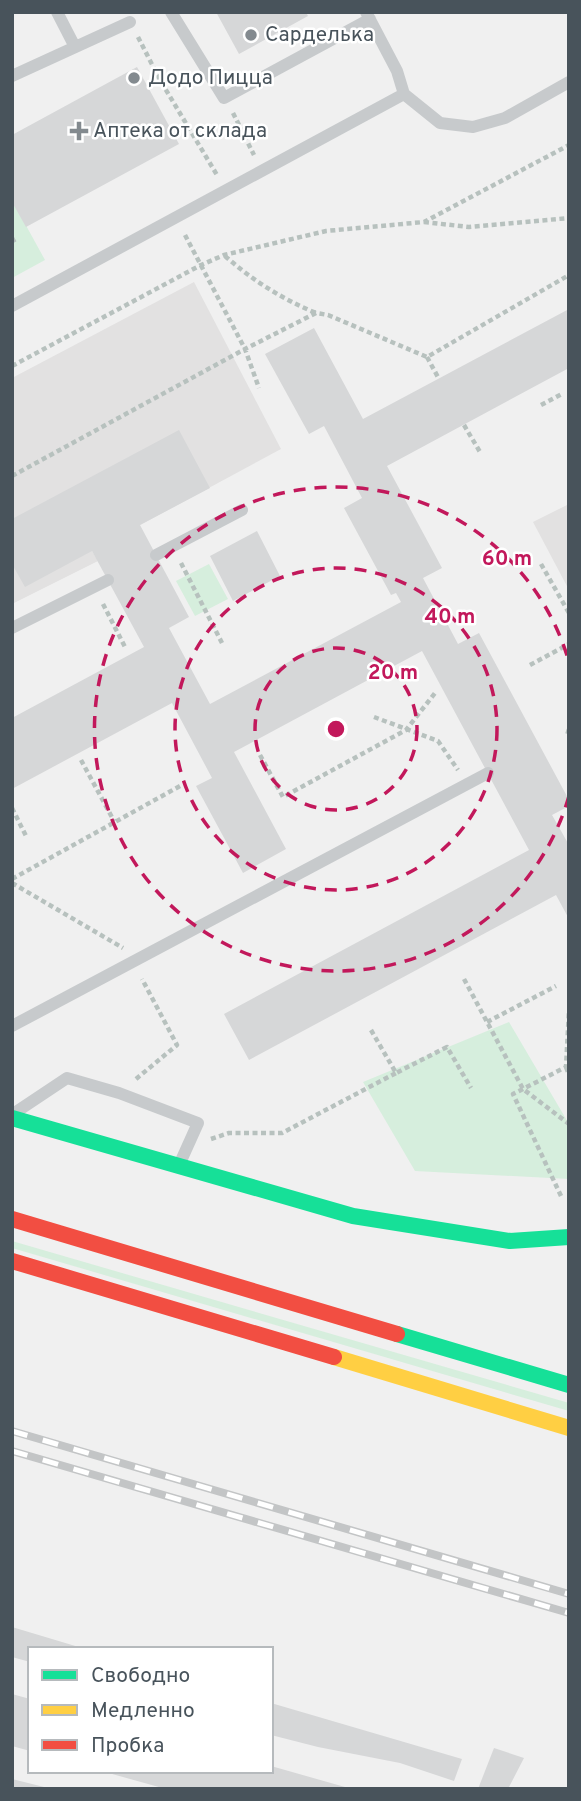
<svg xmlns="http://www.w3.org/2000/svg" width="581" height="1801" font-family="Overpass,sans-serif">
<rect width="100%" height="100%" fill="#f0f0f0"/>
<!-- education -->
<path fill="#e2e1e1" d="M194,282L281,449L92,551L98,561L12,604V378Z
M569,504V590L533,522Z"/>
<!-- green -->
<path fill="#d6eedd" d="M12,200L45,260L12,278Z
M209,564L228,599L195,616L176,581Z
M509,1022L569,1124V1179L415,1171L363,1082Z
M12,1241L569,1403V1411L12,1248Z"/>
<!-- building -->
<path fill="#d6d7d8" d="M216,12H306L308,16L239,54Z
M137,67L179,144L26,227L12,202V135Z
M569,309V368L387,466L442,568L423,578L458,644L479,633L569,800V806L552,815L569,845V919L556,895L249,1060L224,1014L529,850L422,651L234,752L286,849L243,873L196,786L212,778L172,703L12,789V718L144,647L92,551L25,587L12,564V519L179,430L210,488L140,525L189,617L169,628L210,704L401,602L396,593L391,595L344,508L362,498L324,426L309,434L265,354L314,328L363,419Z
M257,531L280,576L233,601L210,556Z
M12,1627L82,1648V1649H30V1662L12,1657Z
M12,1694L30,1699V1751L12,1746Z
M271,1703L462,1759L454,1781L400,1763L318,1747L271,1735Z
M494,1748L524,1758L508,1789H478Z
M271,1766L352,1789H166L105,1772L271,1771Z
M12,1779L48,1788V1789H12Z"/>
<g fill="none" stroke-linecap="round" stroke-linejoin="round">
<!-- path -->
<path stroke="#b7c1be" stroke-width="4.5" stroke-dasharray="5 3.5" stroke-linecap="butt" d="M138,37L160,80L217,175
M233,113L254,155
M424,222L469,227L569,218
M185,235L245,349L259,388
M12,238L15,243
M225,256C252,280 282,299 316,313
M427,357L439,379
M12,366L201,265L224,255L326,231L424,222L569,145
M541,405L562,394
M464,425L480,452
M12,476L245,349L316,313L328,315L427,357L569,275
M181,563L222,643
M541,564L569,613
M103,604L126,649
M530,665L569,644
M374,717L438,741L458,770
M566,731L569,732
M260,755L283,797L406,730L435,693
M81,760L114,821
M12,808L27,838
M12,879L180,786
M12,883L123,948
M464,979L523,1089L569,1124
M487,1022L556,986
M371,1030L396,1073L447,1047L471,1088
M566,1067L569,1075
M136,1079L177,1045L142,979
M211,1139L229,1133H282L396,1073
M561,1196L513,1094L566,1067L569,1010"/>
<!-- lane -->
<path stroke="#c7cacc" stroke-width="12" d="M57,12L75,47
M171,12L224,98L370,19
M366,12L397,71L404,94
M12,76L130,22
M12,306L404,94L440,123L473,127L505,118L569,82
M156,555L242,510
M12,628L108,580
M12,1026L488,773
M13,1114L67,1078L119,1093L198,1123L180,1163"/>
<!-- fast -->
<path stroke="#16e098" stroke-width="16" d="M12,1118L353,1216L510,1241L569,1237
M397,1334L569,1385"/>
<!-- slow -->
<path stroke="#ffcf43" stroke-width="16" d="M334,1357L569,1428"/>
<!-- jam -->
<path stroke="#f24e42" stroke-width="16" d="M12,1219L397,1334
M12,1261L334,1357"/>
<defs>
<path id="rail" d="M12,1431L569,1594
M12,1451L569,1613"/>
</defs>
<!-- rail casing -->
<use href="#rail" stroke="#c3c5c6" stroke-width="8"/>
<!-- rail -->
<use href="#rail" stroke="#fff" stroke-width="5" stroke-dasharray="16" stroke-linecap="butt"/>
</g>
<!-- distance rings -->
<g fill="none" stroke="#c2185b" stroke-width="3.5" stroke-dasharray="12 9">
<circle cx="336" cy="729" r="81"/>
<circle cx="336" cy="729" r="161"/>
<path d="M569 796A242 242 0 1 1 569 662"/>
</g>
<!-- markers -->
<g fill="#838a8f" stroke="#fff" stroke-width="2.5">
<circle cx="251" cy="35" r="7"/>
<circle cx="134" cy="78" r="7"/>
<path d="M75.5 120.5h7v7h7v7h-7v7h-7v-7h-7v-7h7z"/>
</g>
<g text-anchor="middle" dominant-baseline="central" stroke-width="5" stroke-linejoin="round" paint-order="stroke">
<!-- poi labels -->
<g font-size="21" fill="#48535b" stroke="#fff" text-anchor="start">
<text x="265" y="35">Сарделька</text>
<text x="148" y="78">Додо Пицца</text>
<text x="93" y="131">Аптека от склада</text>
</g>
</g>
<circle cx="336" cy="729" r="10" fill="#c2185b" stroke="#fff" stroke-width="3.5"/>
<g font-size="21" text-anchor="middle" font-weight="bold" fill="#c2185b" stroke="#fff" stroke-width="5" stroke-linejoin="round" paint-order="stroke">
<text x="507" y="565">60 m</text>
<text x="450" y="623">40 m</text>
<text x="393" y="679">20 m</text>
</g>
<!-- border -->
<rect width="581" height="1801" fill="none" stroke="#48535b" stroke-width="28"/>
<!-- legend -->
<rect x="28" y="1647" width="245" height="126" fill="#ffffff" stroke="#b6babd" stroke-width="2"/>
<rect x="42" y="1670" width="35" height="10" fill="#16e098" stroke="#b6babd" stroke-width="2"/>
<text x="91" y="1682" font-size="21" fill="#48535b">Свободно</text>
<rect x="42" y="1705" width="35" height="10" fill="#ffcf43" stroke="#b6babd" stroke-width="2"/>
<text x="91" y="1717" font-size="21" fill="#48535b">Медленно</text>
<rect x="42" y="1740" width="35" height="10" fill="#f24e42" stroke="#b6babd" stroke-width="2"/>
<text x="91" y="1752" font-size="21" fill="#48535b">Пробка</text>
</svg>
